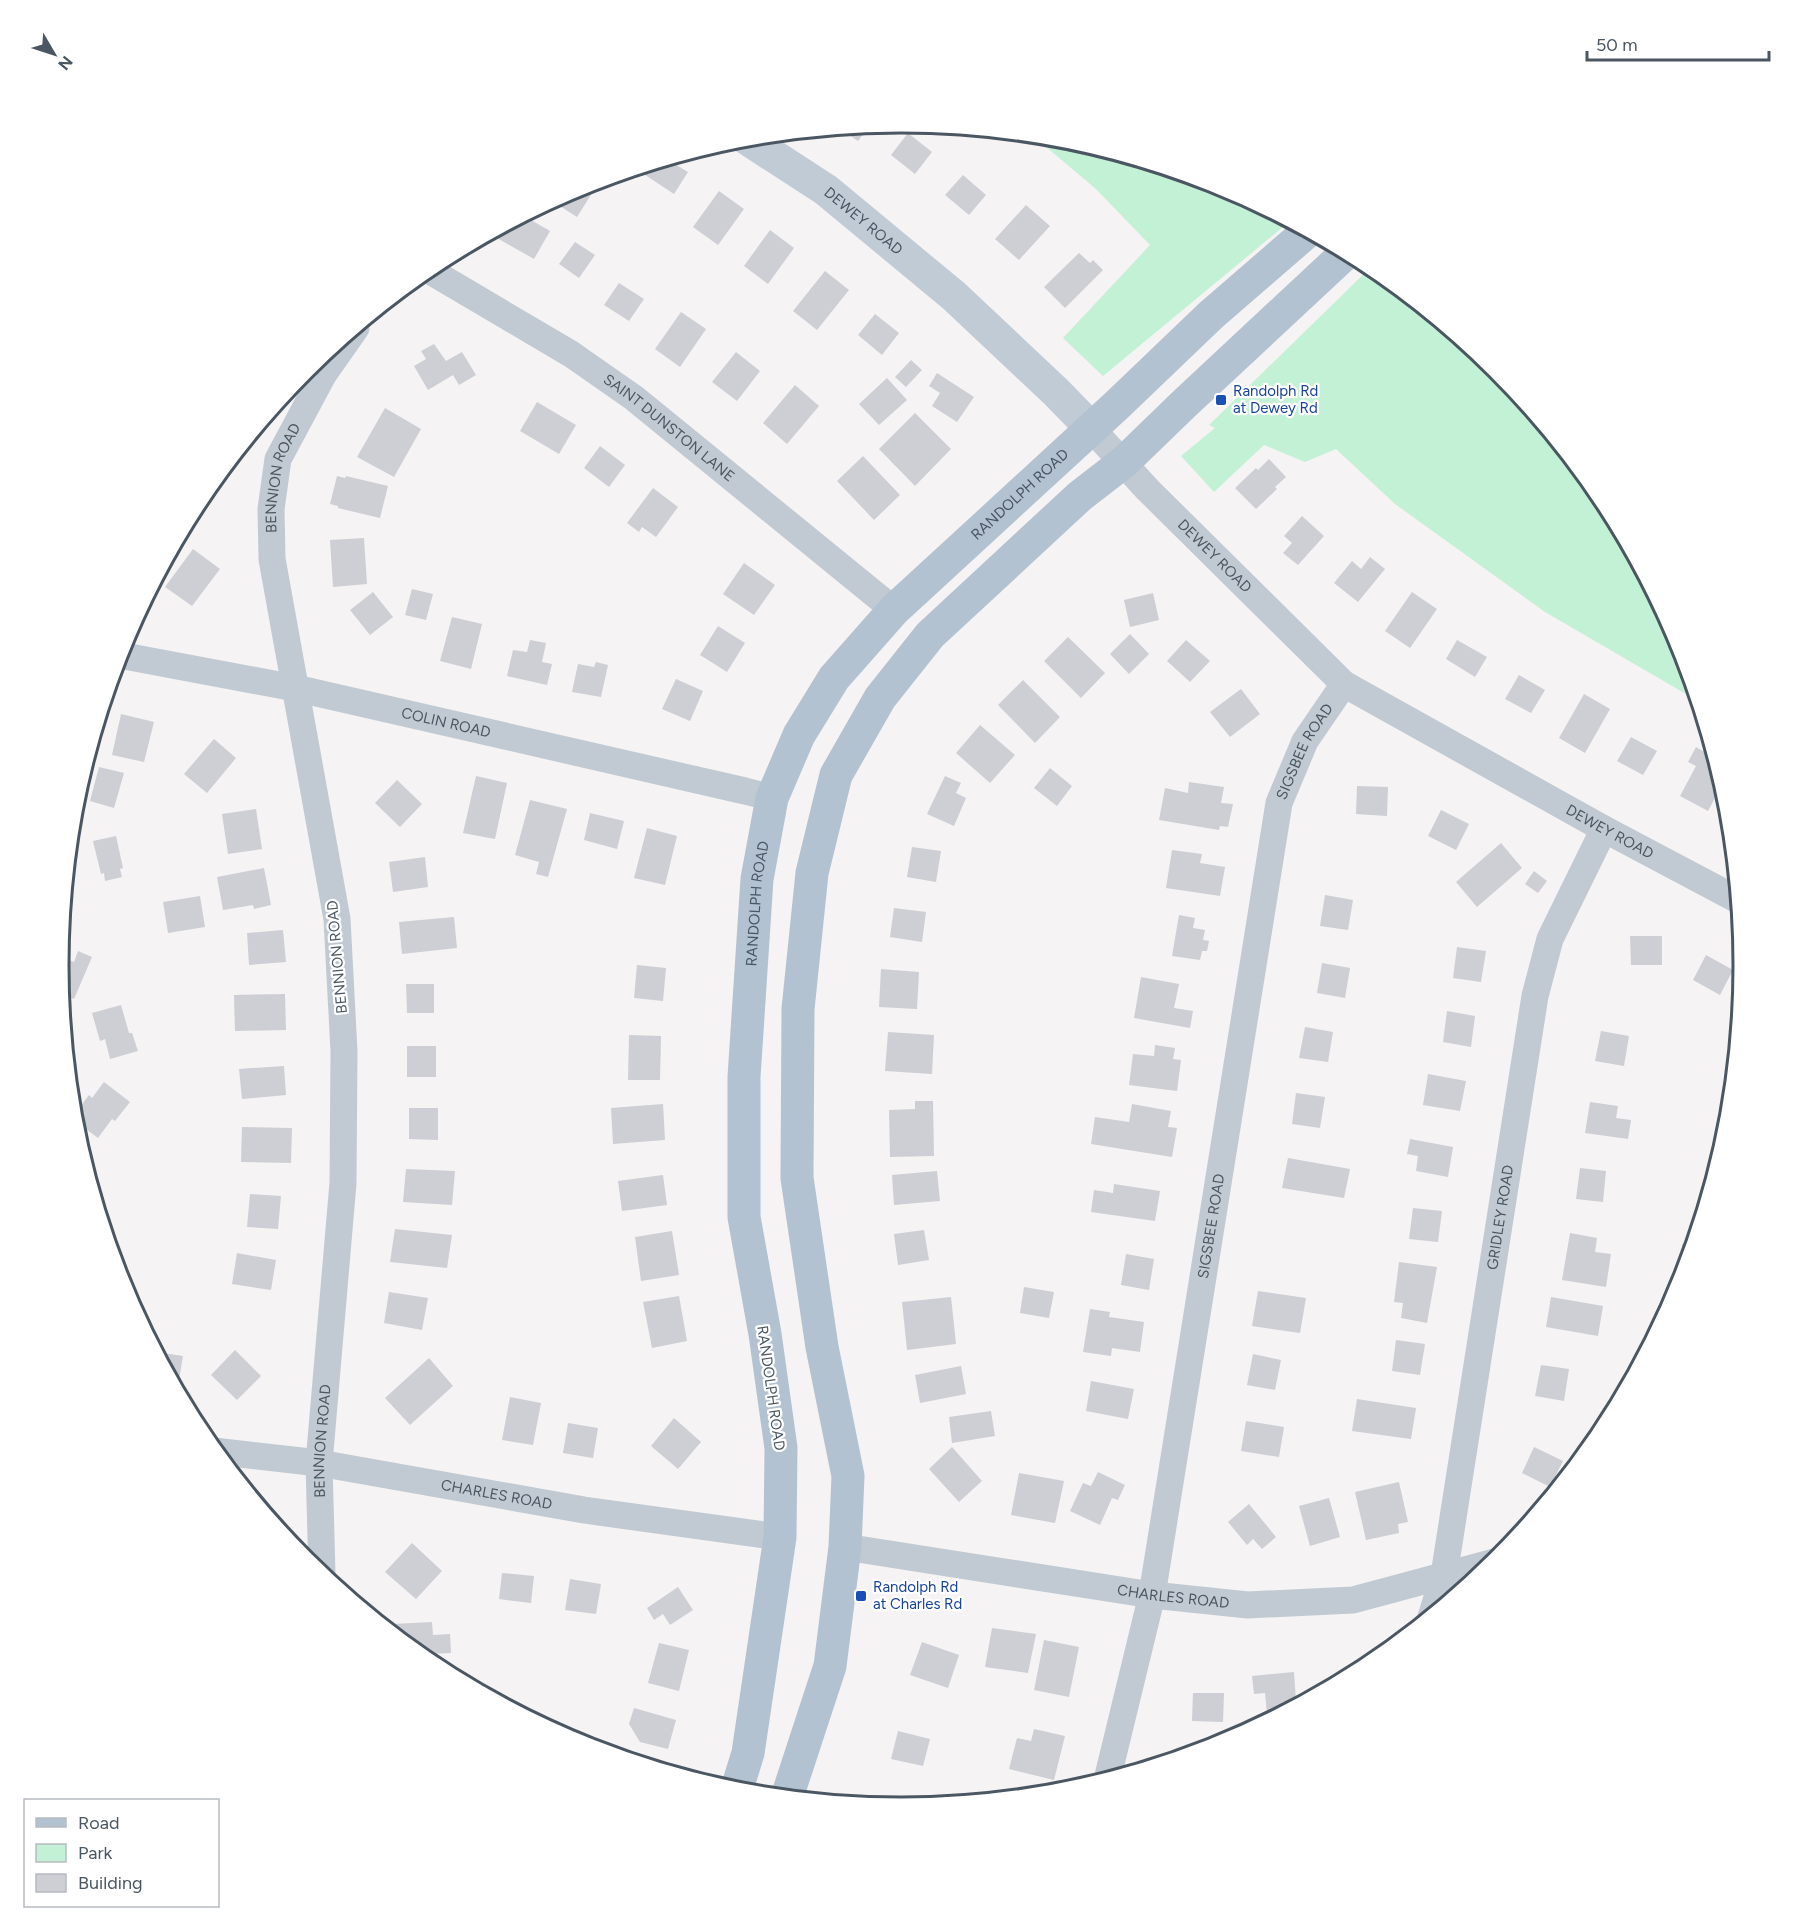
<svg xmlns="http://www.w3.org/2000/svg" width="1803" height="1931" font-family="Figtree,sans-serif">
<rect width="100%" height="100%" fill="#f5f3f3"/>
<!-- green -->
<path fill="#c3f1d5" d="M1028,135L1066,139L1224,187L1289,222L1103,376L1063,338L1150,245L1096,189L1039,141Z
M1372,266L1498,370L1603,497L1680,643L1698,701L1545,612L1395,504L1336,449L1305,462L1264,445L1214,492L1181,456L1215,428L1209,425Z"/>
<!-- building -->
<path fill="#cdcfd5" d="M869,126L858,141L840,129Z
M908,133L932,152L915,174L891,155Z
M668,160L688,172L674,194L636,169Z
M963,175L986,195L969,215L945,195Z
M585,185L594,190L577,217L552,201Z
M719,191L744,209L718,245L693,227Z
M1026,205L1050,226L1019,260L995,239Z
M524,216L550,231L534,259L497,238L504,227Z
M770,230L794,248L768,284L744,266Z
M575,242L595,255L579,278L559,264Z
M1079,253L1090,263L1093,260L1103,270L1065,308L1044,287Z
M825,271L849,290L817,330L793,311Z
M619,283L644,299L629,321L604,305Z
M681,312L706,329L680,367L655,349Z
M875,314L899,333L882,355L858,335Z
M434,344L446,361L462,352L476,375L459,385L453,375L428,390L414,366L426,359L421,351Z
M736,352L760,371L737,401L712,382Z
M911,360L922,370L906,387L895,377Z
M937,373L974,397L957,422L932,406L940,393L929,386Z
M887,378L907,400L879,425L859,404Z
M795,385L819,406L787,444L763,423Z
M537,402L576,425L559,454L520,431Z
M385,408L421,429L394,477L357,457Z
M915,413L951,449L915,486L879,449Z
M600,446L625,465L609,487L584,468Z
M863,456L900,495L874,520L837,481Z
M1269,459L1286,477L1275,487L1277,489L1256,509L1235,488L1256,468L1258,470Z
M337,476L345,478L346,476L388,486L380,518L338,508V506L330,504Z
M653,488L678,507L656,537L642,527L639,532L627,523Z
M1302,516L1324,536L1298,565L1283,553L1292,543L1284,536Z
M364,538L367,584L333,587L330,540Z
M193,549L220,569L192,606L165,587Z
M1370,557L1385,569L1358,602L1334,583L1352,561L1361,569Z
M744,563L775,585L754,615L723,594Z
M412,589L433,594L426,620L405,615Z
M373,592L393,617L370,635L350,610Z
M1412,592L1437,609L1410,648L1385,631Z
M1153,593L1159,620L1130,627L1124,600Z
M452,617L482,624L471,669L440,661Z
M718,626L745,643L727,672L700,655Z
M1130,634L1149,654L1129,674L1110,654Z
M1068,637L1105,673L1081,698L1044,661Z
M530,640L546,643L542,662L552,664L547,685L507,676L513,650L527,652Z
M1186,640L1210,661L1190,682L1167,661Z
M1457,640L1487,657L1475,677L1446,659Z
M596,662L608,665L601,697L572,692L578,664L594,667Z
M1519,675L1545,690L1531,713L1505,699Z
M676,679L703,691L690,721L662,709Z
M1023,680L1060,717L1035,743L998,705Z
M1241,689L1260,714L1230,737L1210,712Z
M1584,694L1610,709L1585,753L1559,738Z
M121,714L154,722L144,762L112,755Z
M980,725L1015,755L990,783L956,753Z
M1631,737L1657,751L1643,775L1617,761Z
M214,739L236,758L207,793L184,774Z
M1696,747L1715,758L1717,765L1714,770L1720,773L1723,783L1708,811L1680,796L1696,766L1688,762Z
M99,767L124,773L114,808L90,801Z
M1050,768L1072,786L1057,806L1034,788Z
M476,776L507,783L495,839L463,833Z
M945,776L961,783L956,793L966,798L954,826L927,814Z
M397,780L422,804L400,827L375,803Z
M1189,782L1224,787L1221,803L1233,804L1228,827L1220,826L1219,830L1159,820L1165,788L1188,793Z
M1357,786L1388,787L1387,816L1356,814Z
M530,800L567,809L548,877L536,874L539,862L515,855Z
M256,809L262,849L228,854L222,814Z
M1441,810L1469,824L1456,850L1428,836Z
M590,813L624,821L617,849L584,840Z
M647,828L677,836L665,885L634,878Z
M116,836L123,868L120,869L122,877L105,881L104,873L101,874L93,841Z
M1501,843L1522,868L1477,907L1456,882Z
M912,847L941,851L936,882L907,877Z
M1172,850L1202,854L1200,863L1225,867L1220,896L1166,888Z
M425,857L428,887L393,892L389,862Z
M264,868L271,905L254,909L253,905L223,910L217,877Z
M1534,871L1547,881L1538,893L1525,884Z
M1325,895L1353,900L1348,930L1320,926Z
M200,896L205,927L168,933L163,902Z
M894,908L926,912L922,942L890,937Z
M1179,915L1195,918L1193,928L1205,930L1203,940L1209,941L1207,951H1202L1200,960L1172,956Z
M454,917L457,948L402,954L399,922Z
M283,930L286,962L249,965L247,933Z
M1630,936H1662V965H1631Z
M1457,947L1486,951L1481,982L1453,978Z
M78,951L92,957L74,999L61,993L59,965V956L74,962Z
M1706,955L1733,970L1720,995L1693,980Z
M1322,963L1350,968L1345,998L1317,993Z
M637,965L666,968L663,1001L634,998Z
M881,969L919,972L917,1009L879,1007Z
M1141,977L1179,984L1174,1008L1193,1011L1190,1028L1134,1018Z
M406,984H434V1013H407Z
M285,994L286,1030L235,1031L234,995Z
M121,1005L129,1033H132L138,1051L110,1059L105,1039L100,1041L92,1013Z
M1447,1011L1475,1016L1471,1047L1443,1042Z
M1305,1027L1333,1032L1328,1062L1299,1058Z
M1601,1031L1629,1036L1624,1066L1595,1061Z
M888,1032L934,1035L932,1074L885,1071Z
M629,1035L661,1036L660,1080H628Z
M1155,1045L1175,1048L1173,1059L1181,1060L1177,1091L1129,1085L1133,1054L1154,1056Z
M407,1046H436V1077H407Z
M284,1066L286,1095L242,1099L239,1069Z
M1428,1074L1466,1081L1460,1111L1423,1105Z
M104,1082L130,1102L115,1121L112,1119L98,1138L74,1120L73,1116L89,1095L92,1098Z
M1296,1093L1325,1097L1320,1128L1292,1124Z
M915,1101H933L934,1156L890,1157L889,1110L915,1109Z
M1590,1102L1618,1106L1616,1118L1631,1120L1628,1139L1585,1133Z
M663,1104L665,1140L613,1144L611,1108Z
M1132,1104L1171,1111L1168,1127L1177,1128L1172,1157L1091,1144L1095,1117L1129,1122Z
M409,1108H438V1140L409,1139Z
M242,1127L292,1128L291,1163L241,1162Z
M1410,1139L1453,1147L1448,1177L1416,1171L1418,1156L1407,1154Z
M1288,1158L1350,1169L1344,1198L1282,1188Z
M1580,1168L1606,1171L1603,1202L1576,1199Z
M406,1169L455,1171L452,1205L403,1202Z
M937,1171L940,1201L894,1205L892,1175Z
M663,1175L667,1205L622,1211L618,1181Z
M1114,1184L1160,1191L1155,1221L1091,1212L1094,1190L1113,1193Z
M250,1194L281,1196L278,1229L247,1227Z
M1413,1208L1442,1211L1438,1242L1409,1239Z
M395,1229L452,1235L447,1268L390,1262Z
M924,1230L929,1260L898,1265L894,1234Z
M672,1231L679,1275L641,1281L635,1237Z
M1570,1233L1597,1238L1595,1252L1611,1254L1606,1287L1562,1280Z
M1682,1244L1694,1245L1685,1274L1682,1271Z
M237,1253L276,1260L271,1290L232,1284Z
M1126,1254L1154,1259L1149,1290L1121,1285Z
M1399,1262L1437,1267L1427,1323L1401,1318L1403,1303L1394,1302Z
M1024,1287L1054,1292L1049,1318L1020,1313Z
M1258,1291L1306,1298L1300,1333L1252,1326Z
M389,1292L428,1298L422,1330L384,1323Z
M679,1296L687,1341L652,1348L643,1302Z
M951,1297L956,1344L907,1350L902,1302Z
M1551,1297L1603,1306L1598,1336L1546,1327Z
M1090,1309L1110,1312L1109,1317L1144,1322L1140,1352L1112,1348L1111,1356L1083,1352Z
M1396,1340L1425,1344L1420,1375L1392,1371Z
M235,1350L261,1376L237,1400L211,1375Z
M157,1352L183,1356L178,1386H175Z
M1253,1354L1281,1360L1275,1390L1247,1385Z
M429,1358L453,1386L410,1425L385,1398Z
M1541,1365L1569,1369L1564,1401L1535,1396Z
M961,1366L966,1394L920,1403L915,1375Z
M1091,1381L1134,1389L1128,1419L1086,1411Z
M510,1397L541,1403L533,1445L502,1440Z
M1357,1399L1416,1408L1411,1439L1352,1431Z
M991,1411L995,1436L952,1443L949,1417Z
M674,1418L701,1442L678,1469L651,1446Z
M1246,1421L1284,1427L1279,1457L1241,1451Z
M568,1423L598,1428L593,1458L563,1453Z
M952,1447L982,1481L959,1502L929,1469Z
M1534,1447L1563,1461L1550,1487L1522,1473Z
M1098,1472L1125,1485L1118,1500L1112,1498L1100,1525L1070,1511L1083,1483L1091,1486Z
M1019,1473L1064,1481L1055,1523L1011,1515Z
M1399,1482L1408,1522L1398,1524L1399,1533L1366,1540L1355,1492Z
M1329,1498L1340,1537L1310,1546L1299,1506Z
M1249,1504L1276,1537L1262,1549L1253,1539L1247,1545L1228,1522Z
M412,1543L442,1571L416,1599L385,1572Z
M502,1573L534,1576L531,1603L499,1599Z
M570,1579L601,1584L596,1614L565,1610Z
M678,1587L693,1610L670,1625L663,1614L654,1620L647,1608Z
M432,1622L433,1635L450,1634L451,1653L428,1654V1662L392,1633V1624Z
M992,1628L1036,1634L1028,1673L985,1667Z
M1044,1640L1079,1647L1069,1697L1034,1690Z
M922,1642L959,1655L948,1688L910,1675Z
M659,1643L689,1650L679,1691L648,1683Z
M1294,1672L1296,1701L1282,1702L1283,1712L1267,1714L1265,1693L1254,1694L1252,1676Z
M1193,1693H1224L1223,1722L1192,1721Z
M634,1708L676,1720L668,1749L640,1742L629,1724Z
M1034,1729L1065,1736L1054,1780L1009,1769L1017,1738L1031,1741Z
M898,1731L930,1739L923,1766L891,1759Z
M880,1799L905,1808L878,1806Z"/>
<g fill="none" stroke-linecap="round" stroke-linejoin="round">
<!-- street -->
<g stroke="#c1cad2" stroke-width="27">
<path id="s1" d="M427,269L571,354L634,398L894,610"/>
<path id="s2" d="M1091,428L1148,490L1344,684L1604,829L1738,900"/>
<path id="s3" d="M119,655L295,688L745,791L772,798"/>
<path id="s4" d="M214,1451L319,1463L584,1510L780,1537"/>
<path id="s5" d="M845,1547L1152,1595L1248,1605L1353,1600L1498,1561"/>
<path id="s6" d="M322,1575L319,1463L343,1183L344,1051L337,919L272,559L271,509L278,459L323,375L356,328"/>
<path id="s7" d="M1431,1617L1444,1575L1535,996L1550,939L1604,829"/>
<path id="s8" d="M1107,1780L1152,1595L1279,803L1305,741L1344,684"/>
</g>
<!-- secondary -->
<path stroke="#c1cbd6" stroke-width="33" id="s9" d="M746,138L826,190L954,296L1056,392L1091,428"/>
<!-- primary -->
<g stroke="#b3c2d1" stroke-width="33">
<path id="s10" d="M736,1792L748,1753L780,1537L781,1448L765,1334L744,1217V1077L757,879L772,798L799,735L834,678L894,610L1117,405L1211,315L1308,231"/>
<path d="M787,1797L830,1666L845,1547L848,1476L822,1347L797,1178L798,1009L812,873L836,775L880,698L930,635L1080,496L1124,462L1185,403L1347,252"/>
</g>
</g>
<!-- markers -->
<g fill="#1a4fb4" stroke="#fff" stroke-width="2">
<rect x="1215" y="394" width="12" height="12" rx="3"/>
<rect x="855" y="1590" width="12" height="12" rx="3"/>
</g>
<g text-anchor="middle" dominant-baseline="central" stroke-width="4.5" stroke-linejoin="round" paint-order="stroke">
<!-- street labels -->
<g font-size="15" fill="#4a5661" stroke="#fff">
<text stroke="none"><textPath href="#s9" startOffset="144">DEWEY ROAD</textPath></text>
<text stroke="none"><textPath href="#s1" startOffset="290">SAINT DUNSTON LANE</textPath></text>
<text stroke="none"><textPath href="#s6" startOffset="1106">BENNION ROAD</textPath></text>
<text stroke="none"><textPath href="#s10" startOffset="1400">RANDOLPH ROAD</textPath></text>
<text stroke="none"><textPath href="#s2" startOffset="178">DEWEY ROAD</textPath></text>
<text stroke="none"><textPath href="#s3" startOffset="334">COLIN ROAD</textPath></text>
<text stroke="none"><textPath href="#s8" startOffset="1050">SIGSBEE ROAD</textPath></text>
<text stroke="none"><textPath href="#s2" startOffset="664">DEWEY ROAD</textPath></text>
<text stroke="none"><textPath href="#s10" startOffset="896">RANDOLPH ROAD</textPath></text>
<text transform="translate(337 957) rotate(-95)">BENNION ROAD</text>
<text stroke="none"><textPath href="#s7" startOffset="406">GRIDLEY ROAD</textPath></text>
<text stroke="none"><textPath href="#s8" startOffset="564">SIGSBEE ROAD</textPath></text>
<text transform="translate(771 1388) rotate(82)">RANDOLPH ROAD</text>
<text stroke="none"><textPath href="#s6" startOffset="134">BENNION ROAD</textPath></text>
<text stroke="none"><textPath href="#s4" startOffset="286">CHARLES ROAD</textPath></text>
<text stroke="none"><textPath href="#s5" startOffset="332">CHARLES ROAD</textPath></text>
</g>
<!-- transit labels -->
<g font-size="15" fill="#164399" stroke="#fff" text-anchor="start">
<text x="1233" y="391">Randolph Rd<tspan x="1233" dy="17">at Dewey Rd</tspan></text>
<text x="873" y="1587">Randolph Rd<tspan x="873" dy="17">at Charles Rd</tspan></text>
</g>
</g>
<!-- crop -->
<path d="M0 0H1803V1931H0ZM69 965a832 832 0 1 1 1664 0a832 832 0 1 1-1664 0Z" fill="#fff" fill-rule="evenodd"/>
<path fill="none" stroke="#4a5661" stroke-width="3" d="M69 965a832 832 0 1 1 1664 0a832 832 0 1 1-1664 0Z"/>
<!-- legend -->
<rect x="24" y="1799" width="195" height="108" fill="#ffffff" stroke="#b7bbc0" stroke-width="1.5"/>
<rect x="36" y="1818" width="30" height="9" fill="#b3c2d1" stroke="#b7bbc0" stroke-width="1.5"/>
<text x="78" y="1829" font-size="18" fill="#4a5661">Road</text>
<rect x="36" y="1844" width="30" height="18" fill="#c3f1d5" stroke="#b7bbc0" stroke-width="1.5"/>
<text x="78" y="1859" font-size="18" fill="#4a5661">Park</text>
<rect x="36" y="1874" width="30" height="18" fill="#cdcfd5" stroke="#b7bbc0" stroke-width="1.5"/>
<text x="78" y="1889" font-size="18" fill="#4a5661">Building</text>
<!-- north arrow -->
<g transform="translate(54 54) rotate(129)" stroke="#ffffff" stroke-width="4.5" paint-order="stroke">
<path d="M0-4.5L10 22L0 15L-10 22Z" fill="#4a5661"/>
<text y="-9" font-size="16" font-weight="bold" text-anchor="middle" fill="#4a5661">N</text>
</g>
<!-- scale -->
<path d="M1587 51v9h182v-9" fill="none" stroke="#4a5661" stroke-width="3"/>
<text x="1596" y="51" font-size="18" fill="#4a5661" stroke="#ffffff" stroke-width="4.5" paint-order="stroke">50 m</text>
</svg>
